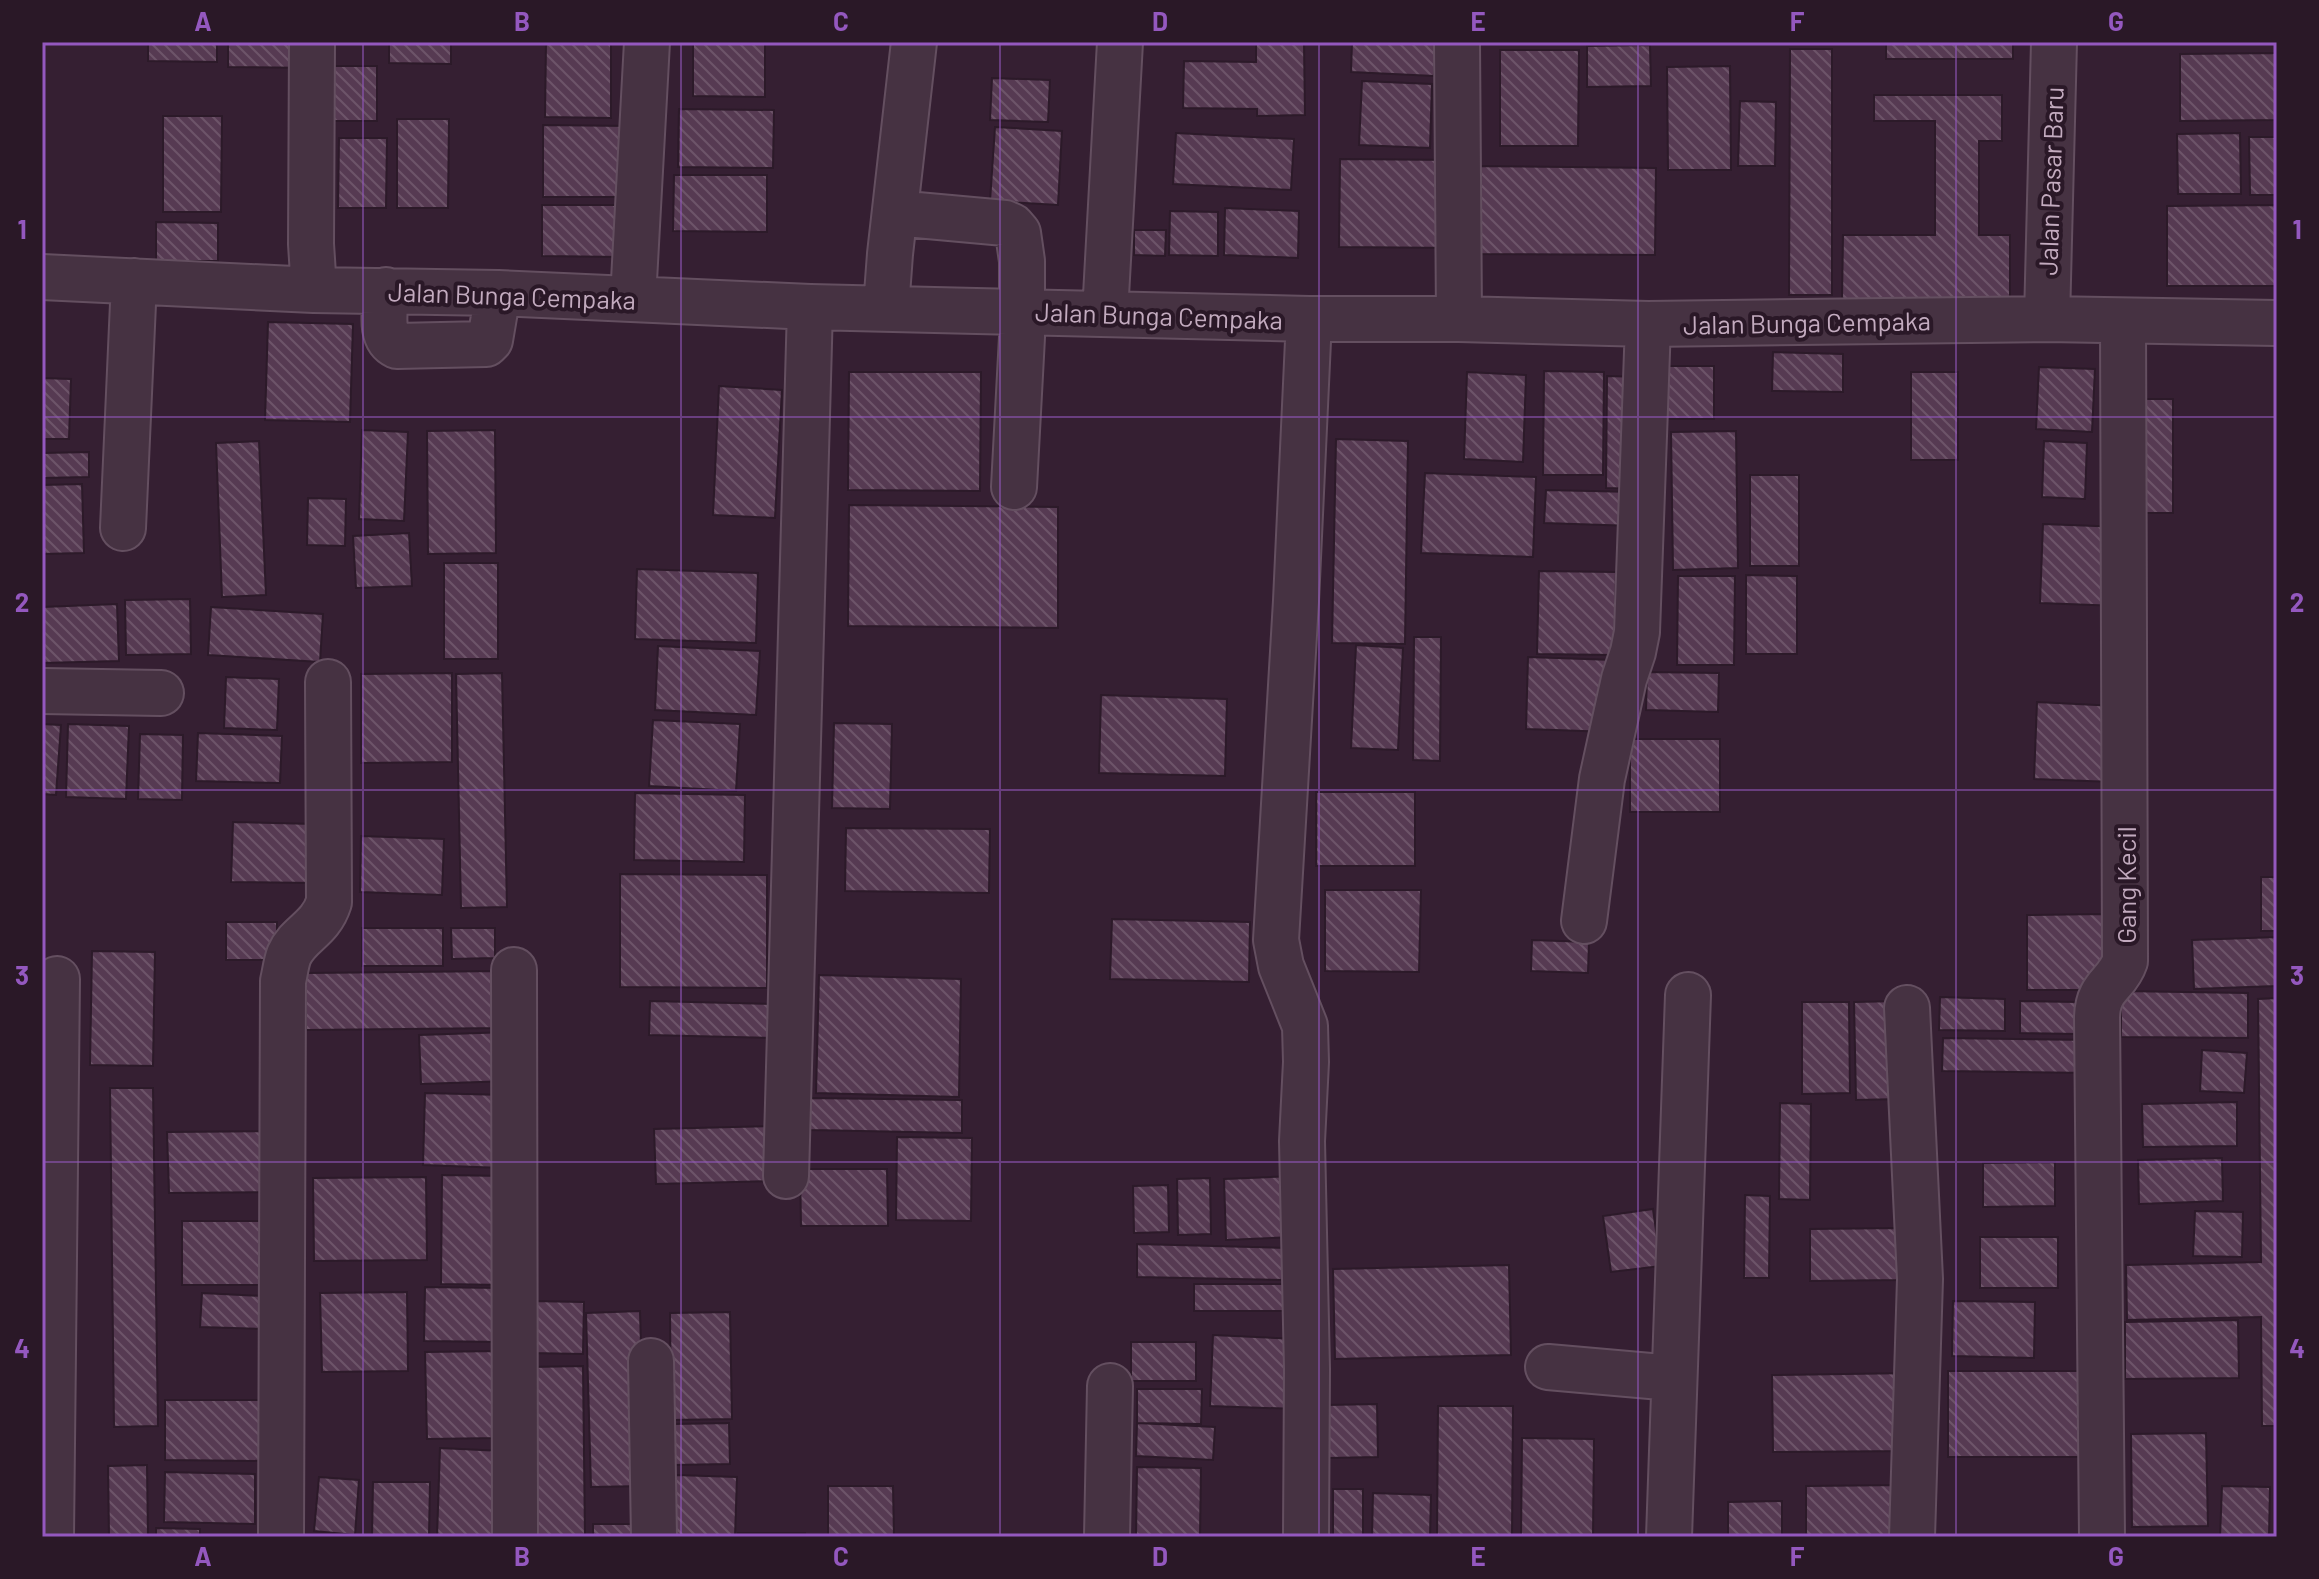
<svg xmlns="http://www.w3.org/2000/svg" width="2319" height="1579" font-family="Barlow,sans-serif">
<defs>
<pattern id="building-back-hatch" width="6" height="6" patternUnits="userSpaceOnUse" patternTransform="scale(2)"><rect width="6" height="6" fill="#563a52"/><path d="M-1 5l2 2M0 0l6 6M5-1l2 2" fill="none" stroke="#6d5469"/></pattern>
</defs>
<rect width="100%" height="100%" fill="#351f32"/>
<!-- building -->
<path fill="url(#building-back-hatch)" stroke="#2c1a29" stroke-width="2" d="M148,42H217V62L148,61Z
M228,42H312V68L228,67Z
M389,42H451V64L389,63Z
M546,42H611V118L545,117Z
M693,42H765V97L693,96Z
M1256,42H1304L1305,115L1257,116V109L1183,108L1184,61L1256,62Z
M1352,42H1436L1434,76L1351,72Z
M1886,42H2013V59H1886Z
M1650,45L1651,86L1587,87V46Z
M1790,49H1832V295H1789Z
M1500,50H1579L1578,146H1500Z
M2277,53V120L2180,121V54Z
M333,66H377V121H333Z
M1730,66L1731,170H1668L1667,67Z
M992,78L1050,80L1048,122L990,120Z
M1362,81L1432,84L1430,148L1359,145Z
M1874,95H2002V141H1979V235H2010V299H1842L1843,235H1935V121H1874Z
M1740,101L1776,102L1775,166H1738Z
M679,109L774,110L773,168L678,167Z
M163,116H222L221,212H163Z
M397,119H449L448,208H397Z
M543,125L629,126V197H543Z
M995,127L1062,131L1058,205L990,201Z
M1176,133L1294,139L1291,190L1173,184Z
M2240,133L2241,194H2178L2177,134Z
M2249,137H2277V195H2250Z
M339,138H387L386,208H338Z
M1340,159L1456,160L1455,248L1339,247Z
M1467,166L1656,168L1655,255L1466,254Z
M674,175H767V232L673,231Z
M542,205H620V257L542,256Z
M2277,205V286H2167V206Z
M1225,208L1299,211L1298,258L1224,255Z
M1170,211L1218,212V256L1169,255Z
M156,222L218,223V261H156Z
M1134,230H1166L1165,256L1134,255Z
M268,322L353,324L350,422L265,420Z
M1773,352L1843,354V392L1772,391Z
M1658,366H1714V419H1658Z
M2039,367L2095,369L2092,432L2036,429Z
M1544,371L1604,372L1603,475H1543Z
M849,372H981L980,491L848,490Z
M1467,372L1526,375L1523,462L1464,459Z
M1911,372H1958V460H1911Z
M1607,376L1643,377L1642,489L1606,488Z
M42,378L71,379L69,439H42Z
M719,386L782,390L775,518L713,515Z
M2137,399H2173V513H2137Z
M362,430L408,432L404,521L359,519Z
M495,430L496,553L428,554L427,431Z
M1736,431L1738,568L1673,570L1671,432Z
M1336,439L1408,441L1405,644L1332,643Z
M259,441L266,595L222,597L216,443Z
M2044,441L2087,443L2085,499L2042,497Z
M89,452V477L42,478V453Z
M1425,473L1536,477L1533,557L1421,553Z
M1750,475H1799V566H1750Z
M82,484L84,553L42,554V485Z
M1546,490L1635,492L1634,526L1544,523Z
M308,498L346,499L345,546L307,545Z
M849,505L1058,507V628L848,626Z
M2043,524L2122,527L2119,606L2040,603Z
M409,533L412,586L356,588L353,536Z
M444,563H498V659H444Z
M637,569L758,573L756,643L635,639Z
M1539,571L1616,572L1614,655L1537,654Z
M1746,575L1797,576V654H1746Z
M1678,576H1735L1734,665H1677Z
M190,599L191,654L126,655L125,600Z
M117,604L119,661L42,663V607Z
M211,607L323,614L320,662L208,655Z
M1414,637H1441L1440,761L1413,760Z
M1356,645L1403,648L1398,750L1351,748Z
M658,646L760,651L756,715L655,710Z
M1528,657L1614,660L1611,732L1526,729Z
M1647,672L1719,673L1718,712L1646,710Z
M452,673V762L361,763V674Z
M502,673L507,907L461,908L456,674Z
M226,677L279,679L277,730L224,728Z
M1101,695L1227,699L1225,776L1099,773Z
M2037,702L2116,706L2113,782L2034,779Z
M653,720L740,724L736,791L649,786Z
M834,723L892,724L890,809L832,808Z
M42,724L61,725L56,795L42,794Z
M68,724L129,726L126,799L66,797Z
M198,733L282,736L280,783L196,781Z
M140,734L183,735L182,800L138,799Z
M1630,739H1720V812H1630Z
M1316,792H1415V866H1316Z
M635,793L745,795L744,862L634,860Z
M233,822L315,824L314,883L231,882Z
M846,828L990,829L989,893L845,891Z
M361,836L444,839L442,895L360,892Z
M620,874L767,875V988L620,987Z
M2261,877H2277V931H2261Z
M1325,890H1421L1419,972L1325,971Z
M2102,914V990H2027V915Z
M1112,919L1250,922L1249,982L1110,979Z
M226,922H277V960H226Z
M362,928H443V966H362Z
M451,928H495V958L452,959Z
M2277,937V986L2194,989L2192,940Z
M1532,940L1589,942L1588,973L1531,971Z
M92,951L155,952L153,1066L90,1065Z
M503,971L504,1028L306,1030V973Z
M819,975L961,979L959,1097L816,1093Z
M2121,991L2248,993V1038L2121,1037Z
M1940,997L2005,999V1031L1939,1030Z
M2277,998V1426H2262L2261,1317L2127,1320L2126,1265L2261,1262L2258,999Z
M650,1001L776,1004V1038L649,1035Z
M1899,1001L1901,1099L1856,1100L1854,1002Z
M2020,1001L2078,1002L2077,1034L2020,1033Z
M1802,1002H1849L1850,1093L1802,1094Z
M509,1032L511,1081L421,1084L419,1035Z
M1943,1038L2093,1040L2092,1073L1942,1071Z
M2202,1050L2247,1053L2244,1093L2200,1091Z
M110,1088H153L158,1426L114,1427Z
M425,1093L505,1095L503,1168L423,1165Z
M810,1098L962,1100V1133L810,1130Z
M2237,1102V1146L2143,1147L2142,1104Z
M1780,1103L1811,1104L1810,1200L1779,1199Z
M771,1126L773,1181L656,1184L654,1129Z
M272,1131V1192L169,1193L167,1132Z
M897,1137L972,1138L971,1221L896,1220Z
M2222,1158L2223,1201L2139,1204L2138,1160Z
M2055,1162V1206L1983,1207V1163Z
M800,1169H887L888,1226H801Z
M442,1175L505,1176L503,1285L441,1284Z
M1294,1176L1296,1237L1226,1240L1224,1179Z
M426,1177L427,1260L314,1261L313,1178Z
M1210,1178L1211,1234L1178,1235L1177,1179Z
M1168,1185L1169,1232L1134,1233L1133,1186Z
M1745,1195L1770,1196L1769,1278H1744Z
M1653,1209L1661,1266L1611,1272L1603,1216Z
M2195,1211L2243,1212L2242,1257L2193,1256Z
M182,1221H261V1285H182Z
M1899,1228V1280L1810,1281V1229Z
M1980,1237H2058V1288H1980Z
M1137,1244L1288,1248L1287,1280L1137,1277Z
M1509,1265L1511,1355L1335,1359L1333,1269Z
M1194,1284H1298V1311H1194Z
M425,1287L504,1288L503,1342L424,1341Z
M407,1292L408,1371L322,1372L320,1293Z
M202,1293L263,1296L261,1329L200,1327Z
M531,1301L584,1302L583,1354L530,1353Z
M1953,1301L2035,1302L2034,1358L1952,1356Z
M640,1311L645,1486L591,1487L586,1313Z
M730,1312L732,1419L671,1420L670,1313Z
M2238,1320L2239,1378L2125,1379V1322Z
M1213,1335L1298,1339L1296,1409L1210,1406Z
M1131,1342H1196V1381H1131Z
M500,1351L501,1438L427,1439L425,1352Z
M583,1366L585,1537H531L530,1367Z
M1948,1371H2093V1457H1948Z
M1912,1373V1451L1773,1452L1772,1375Z
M1137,1389H1202L1201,1424L1137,1423Z
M165,1400H268V1461L165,1460Z
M1377,1404L1378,1457L1329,1458L1327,1405Z
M1438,1406H1513L1512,1537H1437Z
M729,1423L730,1464L673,1465V1424Z
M1137,1423L1215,1427L1213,1460L1136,1456Z
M2206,1433L2208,1526L2132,1527L2131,1434Z
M1522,1438L1594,1439L1593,1537H1521Z
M440,1448L502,1451L499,1537H437Z
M147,1465L148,1537H109L108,1466Z
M1137,1467L1201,1468L1200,1537H1136Z
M165,1472L255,1474V1524L164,1522Z
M676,1475L737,1477L735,1537H674Z
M319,1477L359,1480L355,1535L314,1531Z
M373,1482H430L429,1537H372Z
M1905,1485V1537H1806V1486Z
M828,1486H893L894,1537H828Z
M2222,1486L2270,1487L2269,1537H2220Z
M1333,1489H1363V1537H1333Z
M1373,1493L1431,1495L1430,1537H1372Z
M1782,1501V1537H1728V1502Z
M593,1524H642V1537H593Z
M156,1528L200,1529V1537H156Z
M738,1533H805V1537H738Z
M272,1534V1537H230V1535Z"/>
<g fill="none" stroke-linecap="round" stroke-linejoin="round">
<defs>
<path id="minor" d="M312,42L311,244L314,290
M1457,42L1459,319
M895,213L1005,223L1012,226L1018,233L1022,261V337L1014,487
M42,277L314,290L498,293L810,307L1309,319H1459L1648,324L2047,319L2277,323
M386,290C386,308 378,337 397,346L486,344L490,340L498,293
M633,299L647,42
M886,308L890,254L914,42
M1105,314L1120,42
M2047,319L2054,42
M123,528L134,281
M42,691L161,693
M1584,921L1602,779L1624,679L1633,652L1637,632L1648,324
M514,970L515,1537
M1907,1008L1920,1279L1912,1537
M786,1176L810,307
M651,1361L654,1537
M1548,1367L1673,1378
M51,1537L57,979
M281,1537L283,981C285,973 286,963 289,955C299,933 320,930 329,902L328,682
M1107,1537L1110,1386
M1306,1537L1307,1369L1302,1141L1306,1062L1305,1026L1281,966L1276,940L1296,601L1309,319
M1669,1537L1688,995
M2102,1537L2097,1017C2098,985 2117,985 2125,961L2123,321"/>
</defs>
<!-- minor casing -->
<use href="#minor" stroke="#644f60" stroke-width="48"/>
<!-- minor -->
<use href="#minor" stroke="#463242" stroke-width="44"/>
</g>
<!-- grid -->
<path fill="none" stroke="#9458bf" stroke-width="2" stroke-opacity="0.55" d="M363,42V1537M681,42V1537M1000,42V1537M1319,42V1537M1638,42V1537M1956,42V1537M42,417H2277M42,790H2277M42,1162H2277"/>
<g text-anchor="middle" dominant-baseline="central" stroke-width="8" stroke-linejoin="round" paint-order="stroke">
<!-- street labels -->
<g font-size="26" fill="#c3abbf" stroke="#2a1827">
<text transform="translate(2050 181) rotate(-88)">Jalan Pasar Baru</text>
<text transform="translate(512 295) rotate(2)">Jalan Bunga Cempaka</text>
<text transform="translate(1159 315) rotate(2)">Jalan Bunga Cempaka</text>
<text transform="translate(1807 322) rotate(-1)">Jalan Bunga Cempaka</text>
<text transform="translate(2125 885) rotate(-90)">Gang Kecil</text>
</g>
</g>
<!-- border -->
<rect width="2319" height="1579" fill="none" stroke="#2a1827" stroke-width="88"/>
<rect x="44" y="44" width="2231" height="1491" fill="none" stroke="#9458bf" stroke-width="3"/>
<g font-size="26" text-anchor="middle" font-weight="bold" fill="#9458bf">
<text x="203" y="31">A</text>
<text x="522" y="31">B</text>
<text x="841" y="31">C</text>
<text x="1160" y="31">D</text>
<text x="1478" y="31">E</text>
<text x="1797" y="31">F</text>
<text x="2116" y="31">G</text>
<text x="22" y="239">1</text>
<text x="2297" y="239">1</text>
<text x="22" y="612">2</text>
<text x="2297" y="612">2</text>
<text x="22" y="985">3</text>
<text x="2297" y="985">3</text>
<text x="22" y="1358">4</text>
<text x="2297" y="1358">4</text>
<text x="203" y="1566">A</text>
<text x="522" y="1566">B</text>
<text x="841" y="1566">C</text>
<text x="1160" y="1566">D</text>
<text x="1478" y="1566">E</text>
<text x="1797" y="1566">F</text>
<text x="2116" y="1566">G</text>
</g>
</svg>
